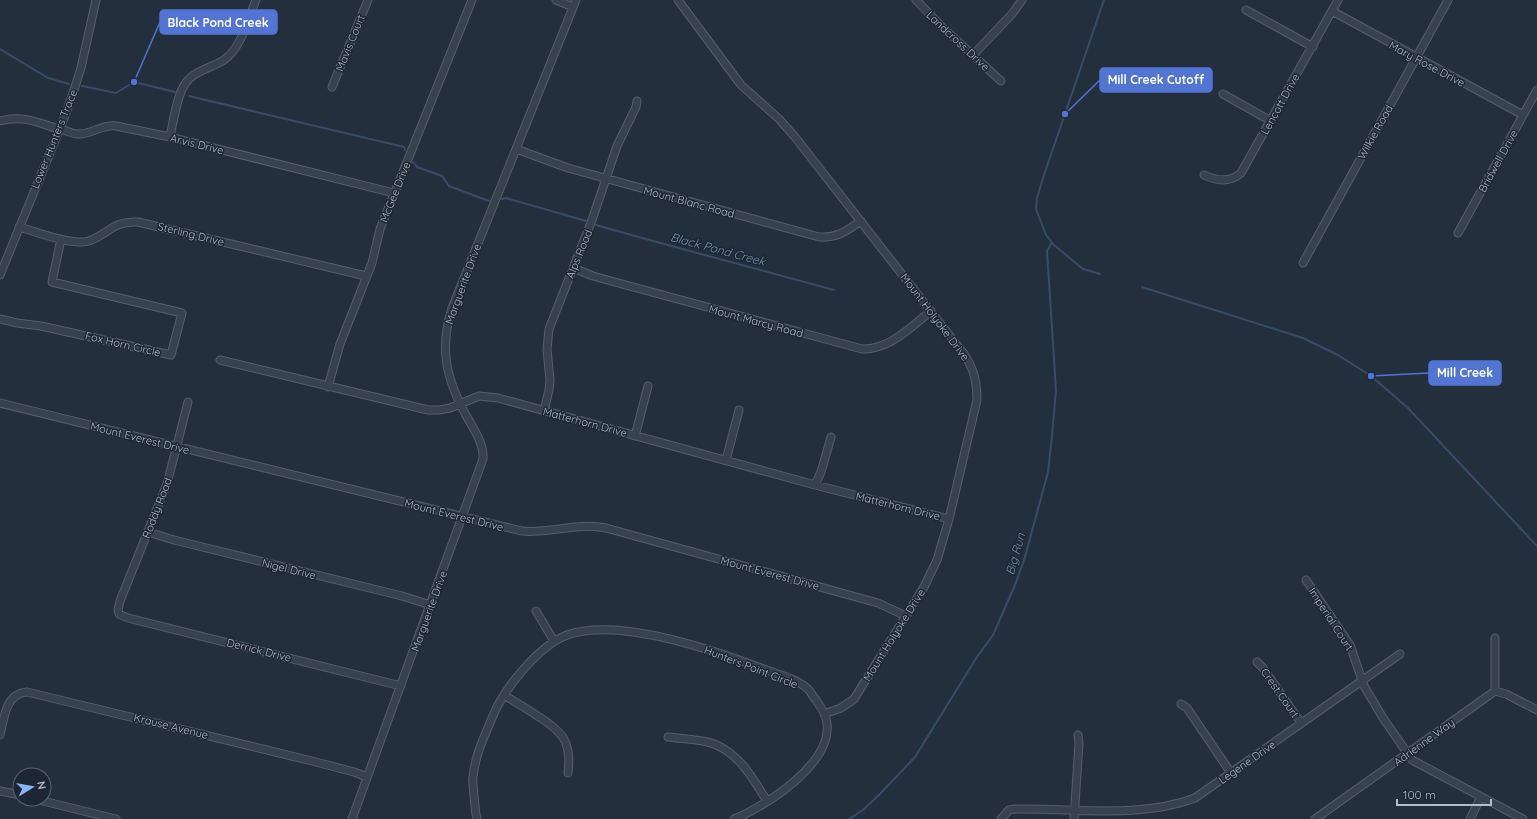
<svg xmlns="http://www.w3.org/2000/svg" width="1537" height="819" font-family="Quicksand,sans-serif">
<rect width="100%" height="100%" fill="#242f3e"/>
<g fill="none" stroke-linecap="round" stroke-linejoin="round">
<!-- stream -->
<path stroke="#394c67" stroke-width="2" d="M0,49L48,78L69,84
M82,86L116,93L134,82L175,92
M189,96L404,147L405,150
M413,162L417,167L442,176L449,186L489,201
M502,199L506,198L586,221
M596,225L653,241L834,290
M1100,274L1083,269L1054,245L1046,235L1036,209L1037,198L1044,175L1104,0
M1142,287L1303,338L1338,355L1371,376L1408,408L1537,546
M849,819L863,810L880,794L915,757L977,657L993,635L1015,585L1025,557L1048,472L1052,436L1056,390L1047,251L1052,242"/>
<defs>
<path id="minor" d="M556,0L573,7
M678,0L741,85L779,119L795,137L964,354C974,369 977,382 977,400L949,519L937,560L924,587L854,699L841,708L824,714
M916,0L942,27L1001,81
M1246,10L1313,47
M1332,11L1523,115
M973,55L1012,14L1022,0
M332,87L368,0
M1223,94L1271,121
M0,121C25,114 39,124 63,130C68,131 72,134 77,134C91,135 102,124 116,126L170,137L394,193
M170,137C173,123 177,95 185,84C194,70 212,68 224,60C242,47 248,19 256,0
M516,149L568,168L819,237C838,238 846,231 861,221
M1204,175C1217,181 1230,183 1241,173L1338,0
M19,227C38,232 71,246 89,241C109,234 112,221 138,222L366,276
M1458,233L1537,90
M1303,263L1448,0
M573,268L593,276L622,284L862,349C889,350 911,327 931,311
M0,275L63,121L74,90L81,68L96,0
M0,319L17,323L41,326L171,355L182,313L52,282L61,239
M220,360L428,410H439L450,408L479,396L498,398L815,485L949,519
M328,387L340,344L372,263L380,229L472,0
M188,402L167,484L120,601L118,610L119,614L128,618L401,686
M0,403L522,531C551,534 576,522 606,528L878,603L906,616
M544,411L549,390L550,380L547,349L549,329L592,220L617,146L636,107L637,101
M635,436L648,386
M726,460L739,410
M815,485L821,472L831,437
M148,532L174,540L402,596L431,605
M1306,580L1350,645L1364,686L1383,718L1412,760L1523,819
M536,611L554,641
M1257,662L1263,668L1301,723
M1495,691V638
M504,695C515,702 526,708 536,715C562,731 572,741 568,773
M1181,704L1187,708L1231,773
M0,735C4,718 6,693 27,692L312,761L354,772L367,777
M668,737C681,739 701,739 714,744C740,754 753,779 767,801
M0,791L20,795
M35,799L116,819
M352,819L483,459C484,443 474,430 467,417C446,379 439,349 452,308L576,0
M477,819C475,812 475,804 474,796C474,790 472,783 473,777C475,756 484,737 492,718C503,690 538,646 567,635C618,617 711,649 761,668C776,674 796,678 808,689C811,692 813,697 816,700C821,707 826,715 827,723C832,764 766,806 734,819
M1001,819L1009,810L1015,809C1075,808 1139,819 1195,798L1400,654
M1074,819L1079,743L1078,735
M1315,819L1495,691L1506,694L1537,710
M1470,819L1481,797"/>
</defs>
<!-- minor casing -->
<use href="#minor" stroke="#565f6c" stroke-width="9"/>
<!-- minor -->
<use href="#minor" stroke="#38414e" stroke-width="7"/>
</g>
<g text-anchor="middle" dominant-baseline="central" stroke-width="3" stroke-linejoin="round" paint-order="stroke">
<!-- street labels -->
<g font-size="11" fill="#b4bcc9" stroke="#1d2633">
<text transform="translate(958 41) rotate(43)">Landcross Drive</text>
<text transform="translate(350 43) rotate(-68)">Mavis Court</text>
<text transform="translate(1427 64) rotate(28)">Mary Rose Drive</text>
<text transform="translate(1280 104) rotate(-61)">Lencott Drive</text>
<text transform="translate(1375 132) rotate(-61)">Wilkie Road</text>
<text transform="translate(54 139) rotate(-68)">Lower Hunters Trace</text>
<text transform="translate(197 144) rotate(14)">Arvis Drive</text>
<text transform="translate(1498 161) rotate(-61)">Bridwell Drive</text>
<text transform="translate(395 192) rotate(-68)">McGee Drive</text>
<text transform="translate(689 202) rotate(15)">Mount Blanc Road</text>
<text transform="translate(191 234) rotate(14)">Sterling Drive</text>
<text transform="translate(579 254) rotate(-68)">Alps Road</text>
<text transform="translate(463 284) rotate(-70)">Marguerite Drive</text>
<text transform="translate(935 317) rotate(53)">Mount Holyoke Drive</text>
<text transform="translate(756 321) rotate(15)">Mount Marcy Road</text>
<text transform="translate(123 344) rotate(13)">Fox Horn Circle</text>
<text transform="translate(585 422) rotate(15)">Matterhorn Drive</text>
<text transform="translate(140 438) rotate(14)">Mount Everest Drive</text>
<text transform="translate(898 506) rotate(14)">Matterhorn Drive</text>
<text transform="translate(157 508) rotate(-69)">Roddy Road</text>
<text transform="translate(454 515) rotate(14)">Mount Everest Drive</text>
<text transform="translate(289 569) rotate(14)">Nigel Drive</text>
<text transform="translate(770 573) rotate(15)">Mount Everest Drive</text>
<text transform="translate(429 611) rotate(-70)">Marguerite Drive</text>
<text transform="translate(1331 619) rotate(57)">Imperial Court</text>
<text transform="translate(894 635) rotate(-58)">Mount Holyoke Drive</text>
<text transform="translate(259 650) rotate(14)">Derrick Drive</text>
<text transform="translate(751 667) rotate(21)">Hunters Point Circle</text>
<text transform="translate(1280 693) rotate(55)">Crest Court</text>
<text transform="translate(171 726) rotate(14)">Krause Avenue</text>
<text transform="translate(1424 742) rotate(-36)">Adrienne Way</text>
<text transform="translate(1247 762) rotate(-35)">Legene Drive</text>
</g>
<!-- water labels -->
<g font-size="12" font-style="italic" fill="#7c92b1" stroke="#1d2633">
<text transform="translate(718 249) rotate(15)">Black Pond Creek</text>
<text transform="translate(1015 554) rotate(-74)">Big Run</text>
</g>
</g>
<!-- callouts -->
<path fill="none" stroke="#5274d3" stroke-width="1.5" d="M134 82L160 22M1065 114L1100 80M1371 376L1429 373"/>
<g fill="#5274d3" stroke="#1d2633" stroke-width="1.5">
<circle cx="134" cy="82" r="4"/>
<circle cx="1065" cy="114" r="4"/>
<circle cx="1371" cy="376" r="4"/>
</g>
<g fill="#5274d3" stroke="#5274d3" stroke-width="1.5">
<rect x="160" y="10" width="117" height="24" rx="4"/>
<rect x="1100" y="68" width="112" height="24" rx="4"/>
<rect x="1429" y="361" width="72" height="24" rx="4"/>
</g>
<g font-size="12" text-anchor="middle" font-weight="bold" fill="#fff">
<text x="218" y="27">Black Pond Creek</text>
<text x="1156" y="84">Mill Creek Cutoff</text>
<text x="1465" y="377">Mill Creek</text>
</g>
<!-- north arrow -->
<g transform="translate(32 787) rotate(79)"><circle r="19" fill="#1d2633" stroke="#59626f"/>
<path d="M0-3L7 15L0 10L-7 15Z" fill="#8ab4f8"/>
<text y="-6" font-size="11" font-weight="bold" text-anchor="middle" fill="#b4bcc9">N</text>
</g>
<!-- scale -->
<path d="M1397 799v6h94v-6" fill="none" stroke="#b4bcc9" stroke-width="2"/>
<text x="1403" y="799" font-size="12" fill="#b4bcc9" stroke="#1d2633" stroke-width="3" paint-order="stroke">100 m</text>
</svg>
